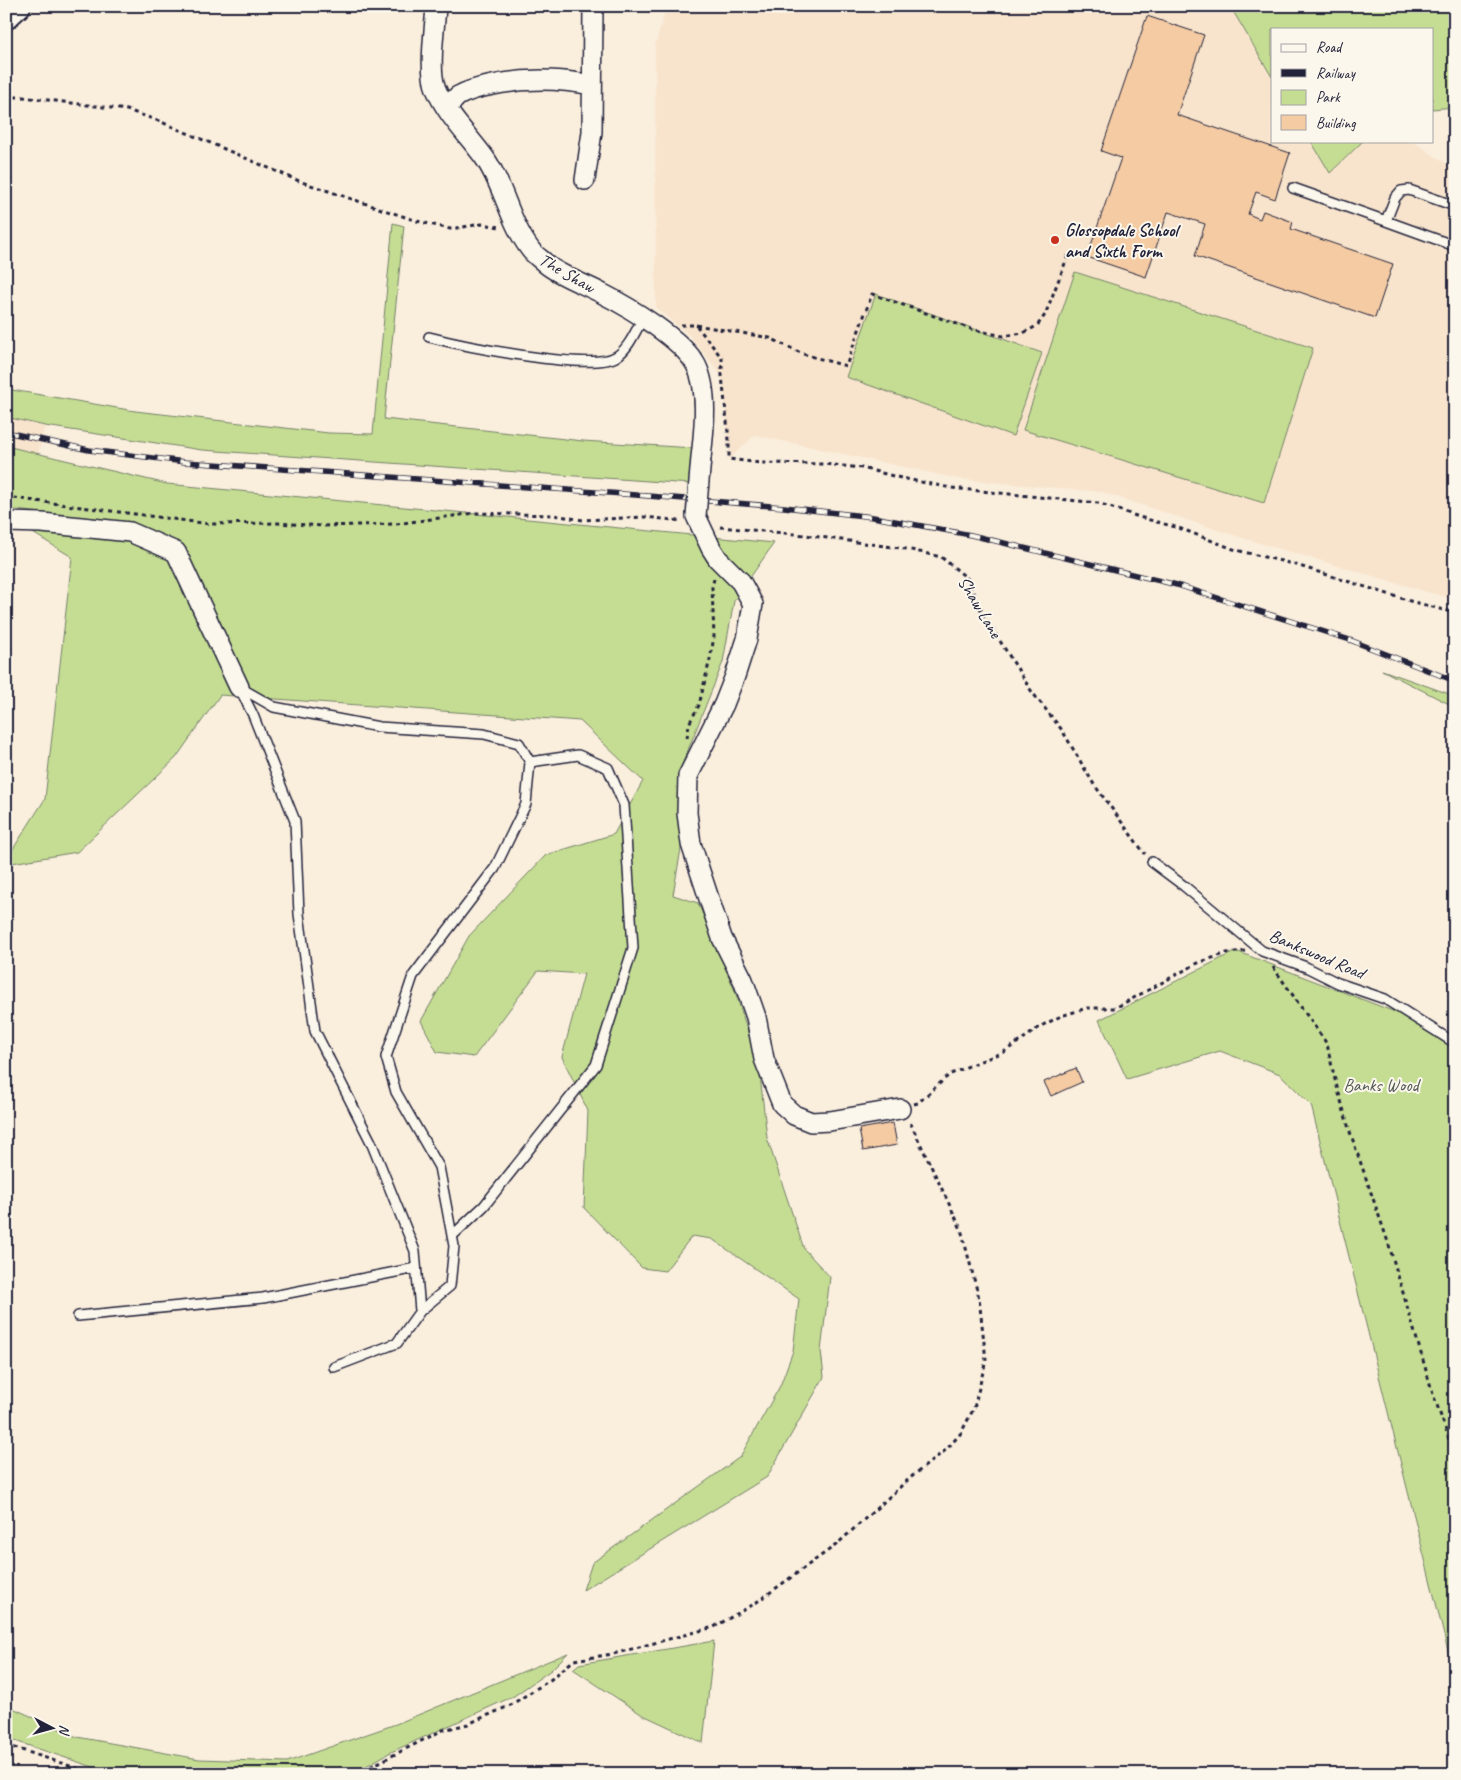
<svg xmlns="http://www.w3.org/2000/svg" width="1461" height="1780" font-family="Caveat,sans-serif">
<rect width="100%" height="100%" fill="#faeedd"/>
<filter id="ink" filterUnits="userSpaceOnUse"><feTurbulence type="fractalNoise" baseFrequency=".02" numOctaves="2"/><feDisplacementMap in="SourceGraphic" scale="10" xChannelSelector="R" yChannelSelector="G"/><feConvolveMatrix kernelMatrix="1 2 1 2 8 2 1 2 1" color-interpolation-filters="sRGB"/></filter>
<g filter="url(#ink)">
<!-- built -->
<path fill="#f8e4cc" d="M667,6H1230L1272,77V141H1311L1330,173L1363,141H1412L1455,169V599L1431,593L1239,537L1102,492L959,479L755,435L729,459L730,449L722,376L689,335L656,308L655,46Z
M6,417L45,426L38,454L6,446Z"/>
<!-- green -->
<path fill="#c5dd93" stroke="#748067" d="M1230,6H1455V107L1432,109V29H1272V77Z
M1311,141H1363L1330,173Z
M393,223L404,226L384,419L583,441L693,448L691,484L202,450L45,426L6,417V389L135,411L329,433L373,434Z
M1075,272L1313,348L1264,503L1023,430Z
M876,294L1042,353L1013,436L846,377Z
M6,446L167,484L774,543L734,601L723,662L682,765V843L673,895L698,903L735,991L759,1067L767,1138L804,1249L830,1277L821,1351L824,1377L767,1477L583,1590L592,1563L740,1457L780,1386L793,1351L799,1299L712,1239L692,1236L665,1271L642,1268L584,1208L588,1111L562,1057L584,974L538,971L474,1057L437,1052L421,1021L469,936L546,855L614,834L643,781L580,721L220,695L176,758L77,852L6,864V860L45,799L72,557L28,530L69,516L6,509Z
M1382,670L1455,696V707Z
M1236,951L1455,1035V1679L1311,1105L1280,1074L1220,1051L1127,1079L1099,1020Z
M714,1641L703,1743L641,1714L573,1669L579,1664Z
M568,1653L551,1670L514,1696L389,1753L352,1774H114L6,1738V1705L77,1737L199,1759L287,1762L396,1724Z"/>
<!-- building -->
<path fill="#f4cba3" stroke="#22223b" d="M1147,16L1204,35L1177,115L1290,153L1275,199L1256,192L1248,214L1260,219L1263,211L1293,222L1291,229L1393,264L1375,318L1195,256L1205,224L1168,212L1146,277L1087,257L1121,158L1101,151Z
M1450,110H1455V132H1449Z
M1076,1068L1082,1082L1051,1096L1044,1082Z
M893,1123L897,1145L863,1151L859,1129Z"/>
<g fill="none" stroke-linecap="round" stroke-linejoin="round">
<defs>
<path id="service" d="M1293,188L1386,221L1395,198L1401,191L1409,190L1455,206
M1386,221L1455,246
M429,337C460,345 593,373 617,356C629,348 636,330 643,318
M239,687L274,707L379,727L484,734L519,743L530,762L526,804L495,868L413,976L386,1057L396,1092L439,1167L454,1246L450,1286L420,1311
M239,687L253,715L295,821L299,914L315,1031L371,1142L415,1251L420,1311L397,1343L334,1367
M1152,862L1184,886L1262,951L1306,967L1338,983L1385,999L1455,1043
M452,1236L484,1206L596,1065L633,948L624,805L608,768L578,755L530,762
M78,1316L263,1298L416,1268"/>
<path id="minor" d="M436,6C435,27 428,71 436,89C446,114 469,136 484,157C504,185 509,221 530,249C534,255 541,259 546,264C562,277 585,284 603,294C629,307 683,340 696,365C709,390 704,431 701,458
M447,107C451,104 454,99 458,96C467,91 478,88 488,86C523,78 556,78 592,85
M585,180L592,132L593,6
M696,516L711,548L718,559L741,582L753,604L747,639L735,676L724,704L688,776L687,813L691,844L722,938L743,980L756,1017L764,1059L782,1104L794,1115L811,1122L830,1121L900,1109
M6,522L42,523L130,532L176,552L239,687"/>
<path id="tertiary" d="M6,18L19,6"/>
</defs>
<!-- service casing -->
<use href="#service" stroke="#22223b" stroke-width="12"/>
<!-- minor casing -->
<use href="#minor" stroke="#22223b" stroke-width="22"/>
<!-- tertiary casing -->
<use href="#tertiary" stroke="#22223b" stroke-width="26"/>
<!-- path -->
<path stroke="#22223b" stroke-width="3" stroke-dasharray="4 4" stroke-linecap="butt" d="M6,97H23L127,110L159,121L299,181L417,221L450,229L482,224L500,227
M681,325H696L722,358V376L729,440V459L760,463L824,464L862,468L901,478L951,488L1098,503L1139,517L1179,528L1236,550L1293,564L1410,601L1455,613
M696,325L770,338L803,354L846,366L872,294L971,329L1003,336L1023,333L1037,326L1045,315L1069,253
M6,497L210,524L278,523L322,526L396,524L475,513L554,515L583,520L645,517L682,521
M720,527L805,535L907,549L941,557L967,578L983,614L1032,692L1062,730L1093,783L1145,854
M687,738L689,724L699,705L710,659L714,637L712,587L714,579
M1273,967L1327,1044L1334,1076L1349,1129L1388,1242L1433,1394L1448,1436L1455,1465
M914,1104L918,1103L949,1075L973,1064L1004,1052L1043,1025L1061,1016L1087,1008H1115L1198,963L1227,953L1245,951
M6,1745L95,1774
M356,1774L443,1730L468,1724L509,1706L550,1680L574,1660L613,1654L714,1627L754,1604L836,1545L910,1478L947,1449L961,1433L974,1408L986,1360L979,1298L961,1229L909,1120"/>
<!-- service -->
<use href="#service" stroke="#fbf7ec" stroke-width="9"/>
<!-- minor -->
<use href="#minor" stroke="#fbf7ec" stroke-width="19"/>
<!-- tertiary -->
<use href="#tertiary" stroke="#fbf7ec" stroke-width="22"/>
<defs>
<path id="rail" d="M6,432L89,450L185,462L623,494L784,507L873,517L971,535L1177,585L1350,640L1455,681"/>
</defs>
<!-- rail casing -->
<use href="#rail" stroke="#22223b" stroke-width="5.5"/>
<!-- rail -->
<use href="#rail" stroke="#fbf7ec" stroke-width="4" stroke-dasharray="11" stroke-linecap="butt"/>
<defs>
<path id="minor-bridge" d="M696,516L701,458"/>
</defs>
<!-- minor-bridge casing -->
<use href="#minor-bridge" stroke="#22223b" stroke-width="22" stroke-linecap="butt"/>
<!-- minor-bridge -->
<use href="#minor-bridge" stroke="#fbf7ec" stroke-width="19"/>
</g>
</g>
<!-- markers -->
<circle fill="#c8321e" stroke="#fbf7ec" stroke-width="2" cx="1055" cy="240" r="5"/>
<g text-anchor="middle" dominant-baseline="central" stroke-width="4" stroke-linejoin="round" paint-order="stroke">
<!-- poi labels -->
<g font-size="18" font-weight="bold" fill="#22223b" stroke="#fbf7ec" text-anchor="start">
<text x="1065" y="230">Glossopdale School<tspan x="1065" dy="21">and Sixth Form</tspan></text>
</g>
<!-- street labels -->
<g font-size="18" fill="#22223b" stroke="#fbf7ec">
<text transform="translate(567 273) rotate(30)">The Shaw</text>
<text transform="translate(980 607) rotate(59)">Shaw Lane</text>
<text transform="translate(1317 954) rotate(23)">Bankswood Road</text>
</g>
<!-- park labels -->
<g font-size="18" fill="#535a55" stroke="#fbf7ec">
<text x="1381" y="1085">Banks Wood</text>
</g>
</g>
<!-- margin -->
<rect width="1461" height="1780" fill="none" stroke="#fbf7ec" stroke-width="25"/>
<rect x="12" y="12" width="1436" height="1755" fill="none" stroke="#22223b" stroke-width="2" filter="url(#ink)"/>
<!-- legend -->
<rect x="1271" y="28" width="162" height="115" fill="#fbf7ec" stroke="#a4a2a5"/>
<rect x="1281" y="44" width="25" height="8" fill="#fbf7ec" stroke="#a4a2a5"/>
<text x="1316" y="52" font-size="15" fill="#22223b">Road</text>
<rect x="1281" y="69" width="25" height="8" fill="#22223b" stroke="#a4a2a5"/>
<text x="1316" y="78" font-size="15" fill="#22223b">Railway</text>
<rect x="1281" y="90" width="25" height="15" fill="#c5dd93" stroke="#a4a2a5"/>
<text x="1316" y="102" font-size="15" fill="#22223b">Park</text>
<rect x="1281" y="115" width="25" height="15" fill="#f4cba3" stroke="#a4a2a5"/>
<text x="1316" y="128" font-size="15" fill="#22223b">Building</text>
<!-- north arrow -->
<g transform="translate(52 1728) rotate(96)" stroke="#fbf7ec" stroke-width="4" paint-order="stroke">
<path d="M0-4L9 19L0 12L-9 19Z" fill="#22223b"/>
<text y="-8" font-size="14" font-weight="bold" text-anchor="middle" fill="#22223b">N</text>
</g>
</svg>
